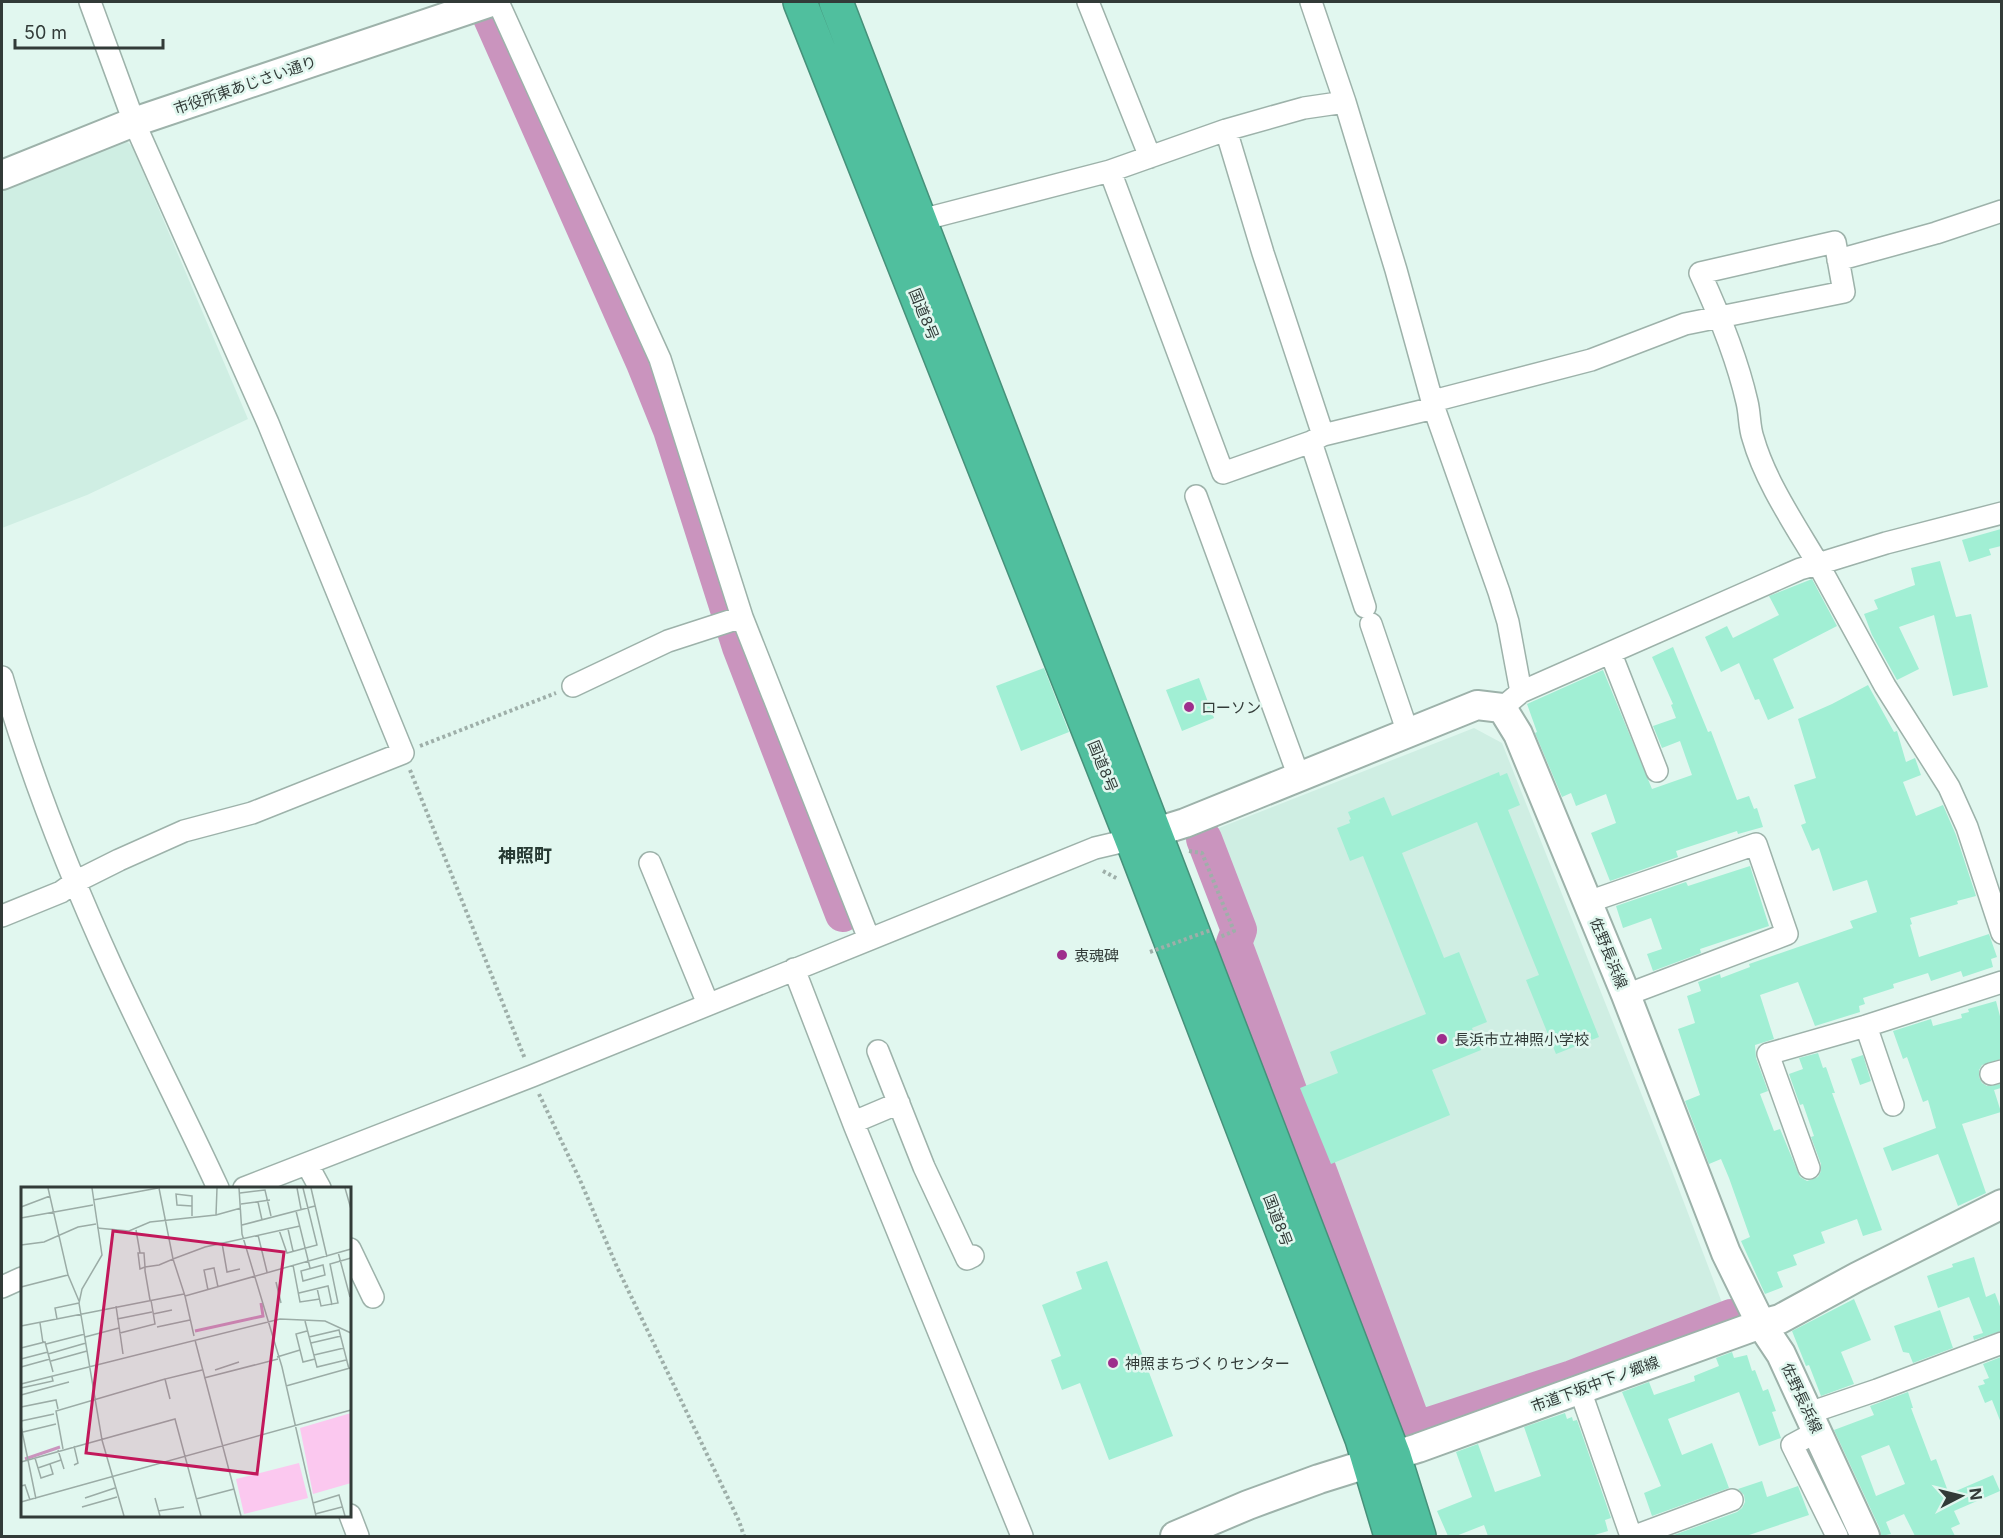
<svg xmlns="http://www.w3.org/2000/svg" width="2003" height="1538" font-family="Inter,'Noto Sans JP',sans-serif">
<rect width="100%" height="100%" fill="#e1f7ef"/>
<!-- built -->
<path fill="#cfeee3" d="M120,136L132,146L248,419L87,495L2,528V185Z
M1474,728L1502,743L1672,1171L1724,1308L1617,1353L1424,1423L1415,1416L1305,1120L1295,1123L1234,958L1243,953L1239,941L1245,928L1206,833Z"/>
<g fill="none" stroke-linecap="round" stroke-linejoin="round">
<!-- river -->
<path stroke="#ca94be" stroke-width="36" d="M484,2L644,363L671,430L740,647L843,914
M1204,839L1239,930L1234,943L1412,1421L1423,1427L1572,1378L1731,1317
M1809,1447L1848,1536"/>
</g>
<!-- building -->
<path fill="#a1efd4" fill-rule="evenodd" d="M2001,529V546L1989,549L1991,555L1969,562L1962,540Z
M1940,561L1956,617L1971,614L1988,687L1953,696L1934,615L1899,627L1919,669L1897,680L1872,635L1864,614L1878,609L1874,600L1915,585L1911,568Z
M1812,579L1837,626L1773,659L1794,708L1768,720L1759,699L1755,700L1739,663L1721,672L1705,637L1727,626L1733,638L1779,615L1769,596Z
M1673,647L1708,732L1711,731L1737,800L1749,796L1754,809L1757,808L1763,827L1738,834L1737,831L1676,851L1678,857L1610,881L1591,833L1616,823L1606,794L1576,806L1571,793L1562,797L1535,733L1537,732L1527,704L1603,670L1652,789L1692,775L1680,741L1662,748L1653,726L1676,718L1671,705L1673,704L1652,657Z
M1044,668L1069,732L1021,751L996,686Z
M1199,678L1214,718L1182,731L1166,690Z
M1868,685L1894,732L1897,731L1906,762L1915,758L1921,775L1903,782L1916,816L1943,805L1956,835L1976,896L1957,901L1958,904L1910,918L1912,924L1910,925L1919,957L1989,934L1997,957L1991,959L1993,967L1963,977L1961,971L1931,981L1928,973L1893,984L1894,988L1863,998L1865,1004L1859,1006L1860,1012L1815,1026L1798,982L1760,995L1774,1039L1755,1045L1756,1058L1768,1091L1760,1094L1774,1131L1780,1129L1800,1177L1807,1181L1818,1177L1821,1171V1164L1811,1137L1814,1136L1803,1104L1800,1105L1789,1074L1803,1069L1799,1058L1818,1053L1823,1068L1826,1067L1835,1093H1832L1882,1230L1863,1236L1857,1219L1821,1232L1825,1243L1793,1255L1797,1265L1777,1272L1783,1287L1765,1294L1741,1241L1750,1237L1729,1178L1721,1159L1709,1164L1685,1101L1700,1095L1678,1029L1695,1023L1687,996L1701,991L1698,982L1720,974L1721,978L1750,967L1749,964L1853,928L1850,921L1877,912L1867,880L1833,891L1819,848L1812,851L1801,825L1806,823L1794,785L1816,778L1798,719L1832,704Z
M1499,772L1500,776L1507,773L1520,805L1508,810L1599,1037L1556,1054L1526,980L1539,975L1477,822L1402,853L1444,958L1459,952L1487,1022L1472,1028L1481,1050L1432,1070L1450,1115L1331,1164L1300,1088L1338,1073L1330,1052L1426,1014L1363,856L1350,861L1337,828L1350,823L1349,820L1351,819L1348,812L1384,797L1392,816Z
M1750,866L1769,926L1700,949L1701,953L1653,971L1647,954L1662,949L1651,918L1623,928L1616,906L1686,882L1688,886Z
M1996,1001L2001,1020V1059L1982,1065L1979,1070V1077L1982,1083L1987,1086L2001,1084V1088L1994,1090L2001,1112L1962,1124L1986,1193L1958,1206L1938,1154L1892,1171L1883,1148L1936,1128L1928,1100L1923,1102L1907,1057L1903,1059L1893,1031L1931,1019L1933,1026L1962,1018L1961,1014L1969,1012L1968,1009Z
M1863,1055L1871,1081L1860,1085L1851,1059Z
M1974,1257L1986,1297L1995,1293L2001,1309V1331L1974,1340L1973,1336L1983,1333L1969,1297L1938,1308L1927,1276L1953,1267L1952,1264Z
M1107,1261L1173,1436L1109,1460L1080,1383L1062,1390L1051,1360L1061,1356L1042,1305L1082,1289L1076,1272Z
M1854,1299L1871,1340L1841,1352L1854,1384L1821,1396L1809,1365L1806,1366L1792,1331Z
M1940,1310L1953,1348L1913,1363L1909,1353L1903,1352L1894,1326Z
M1732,1352L1734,1358L1747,1355L1752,1371L1755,1370L1763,1391L1768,1389L1776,1411L1772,1412L1781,1438L1759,1446L1739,1392L1668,1419L1682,1455L1712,1443L1729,1488L1652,1516L1644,1493L1661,1486L1622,1392L1649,1382L1654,1395L1695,1381L1694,1376L1719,1366L1716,1358Z
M2001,1357V1423L1992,1400L1985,1403L1978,1386L1985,1384L1983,1380L1989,1378L1983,1364Z
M1908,1392L1913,1408H1911L1931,1461L1936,1459L1949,1494L1993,1475L2000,1491L1954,1511L1960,1524L1951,1528L1955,1536H1915L1904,1514L1886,1522L1891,1534L1881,1536L1880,1529L1834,1430L1874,1415L1870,1406ZM1889,1445L1905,1484L1876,1496L1861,1456Z
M1565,1413L1567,1419L1572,1417L1573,1421L1577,1420L1611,1518L1605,1520L1608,1531L1591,1536H1488L1484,1525L1456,1536H1448L1437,1511L1472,1497L1456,1452L1478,1444L1495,1492L1541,1476L1524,1427Z
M1762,1481L1767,1497L1798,1486L1809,1515L1746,1536H1671L1737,1512L1742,1508L1745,1502L1744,1495L1738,1489Z"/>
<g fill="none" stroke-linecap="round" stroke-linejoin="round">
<defs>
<path id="street" d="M498,2L660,359L742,617
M1088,2L1150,157
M1311,2L1345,102L1396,270L1434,408L1499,592L1508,622L1521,692
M1345,102L1304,108L1226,130L1110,171L1223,473L1311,442L1323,435L1434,408
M1226,130L1263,253L1323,435
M921,220L1110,171
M1838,260L1936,233L2002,211
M1433,401L1591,360L1685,324L1844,292L1835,242L1700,273C1719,314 1737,358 1747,402C1750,414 1749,427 1753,438C1765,481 1795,525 1818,564L1800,569L1521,692L1502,708
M1311,442L1365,607
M1196,496L1299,777
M2002,513L1886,543L1818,564L1885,686L1949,787L1967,827L2002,933
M1371,624L1408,733
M1611,654L1657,771
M2,677C31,776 69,873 112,967C146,1041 184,1114 218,1188
M573,686L668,641L742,617L869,939
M650,863L708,1004
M1588,902L1756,844L1787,934L1626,995
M2,916L61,892L75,882L119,860L184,831L252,813L403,753L268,423L134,122L90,2
M794,969L855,1127L1022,1536
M1866,1026L1893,1105
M878,1051L924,1167L967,1259L973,1256
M1991,1074L2002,1071
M854,1122L899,1103
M307,1164L320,1188
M1809,1168L1768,1054L1866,1026L2002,982
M244,1188L532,1076L1095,848L1142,837
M350,1249L373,1297
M2,1287L22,1278
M1580,1390L1631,1536
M1809,1413L1877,1390L2002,1343
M1818,1431L1792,1445L1837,1536
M350,1515L358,1536
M1635,1536L1732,1500"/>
<path id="secondary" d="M2,175L134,122L491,2
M1156,832L1185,823L1477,705L1502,708L1518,734L1626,995L1726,1253L1761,1324L1781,1354L1865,1536
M1175,1536L1248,1505L1319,1479L1418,1448L1761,1324L1780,1319L1857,1277L2002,1204"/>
<path id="highway" d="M800,2L1132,840L1362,1439L1391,1536
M836,2L1394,1456L1419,1536"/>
</defs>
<!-- street casing -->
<use href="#street" stroke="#9db2aa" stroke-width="24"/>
<!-- secondary casing -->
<use href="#secondary" stroke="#9db2aa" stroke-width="32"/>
<!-- highway casing -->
<use href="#highway" stroke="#46917a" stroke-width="36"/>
<!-- path -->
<path stroke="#9eafa9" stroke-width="4" stroke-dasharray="3 3" stroke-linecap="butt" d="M420,746L556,693
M410,770L525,1059
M1189,851L1202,853L1234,931L1220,937
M1103,871L1118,879
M539,1094L580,1180L617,1267L739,1521L744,1536"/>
<!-- street -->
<use href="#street" stroke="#fff" stroke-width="21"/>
<!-- secondary -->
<use href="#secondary" stroke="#fff" stroke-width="28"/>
<!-- highway -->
<use href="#highway" stroke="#50bf9e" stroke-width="33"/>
<!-- path-bridge -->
<path stroke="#9eafa9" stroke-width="4" stroke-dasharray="3 3" stroke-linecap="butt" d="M1150,952L1211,930"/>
</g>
<!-- markers -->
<g fill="#9e2e8c" stroke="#e1f7ef" stroke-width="2">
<circle cx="1189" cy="707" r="6"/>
<circle cx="1062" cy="955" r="6"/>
<circle cx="1442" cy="1039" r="6"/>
<circle cx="1113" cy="1363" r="6"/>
</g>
<g text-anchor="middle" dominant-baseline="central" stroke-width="5" stroke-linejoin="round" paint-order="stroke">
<!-- street labels -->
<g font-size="15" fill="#323b38" stroke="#e1f7ef">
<text transform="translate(245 85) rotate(-19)">市役所東あじさい通り</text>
<text transform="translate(924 314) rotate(68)">国道8号</text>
<text transform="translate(1103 766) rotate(68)">国道8号</text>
<text transform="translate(1609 953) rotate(68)">佐野長浜線</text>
<text transform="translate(1278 1220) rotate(69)">国道8号</text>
<text transform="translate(1595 1384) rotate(-20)">市道下坂中下ノ郷線</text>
<text transform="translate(1802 1398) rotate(65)">佐野長浜線</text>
</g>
<!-- poi labels -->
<g font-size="15" fill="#323b38" stroke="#e1f7ef" text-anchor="start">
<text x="1201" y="707">ローソン</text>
<text x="1074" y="955">衷魂碑</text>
<text x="1454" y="1039">長浜市立神照小学校</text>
<text x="1125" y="1363">神照まちづくりセンター</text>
</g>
<!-- quarter labels -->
<g font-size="18" font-weight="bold" fill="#273a33" stroke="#e1f7ef">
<text x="525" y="855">神照町</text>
</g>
</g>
<!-- overview -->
<g transform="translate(21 1187)">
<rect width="330" height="330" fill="#e1f7ef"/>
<path d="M330,226V296L292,307L279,241ZM278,276L287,311L223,327L215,292Z" fill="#fbc8ef"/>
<path fill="none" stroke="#ca94be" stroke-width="3" d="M174,144L242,129L240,116M4,272L39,260"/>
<path fill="none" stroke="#9baca6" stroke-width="1.5" d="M27,1L47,88M71,1L81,68L61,102L58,116L81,253L103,329M138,1L152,72L184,60L279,39M218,1L221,47L261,180L295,329M276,1L280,22M290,1L306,70M324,1L330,22M219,6L244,3L250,29M72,13L137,1M237,15L241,33M220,17L249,13M171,19L156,18L155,7L171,9V29M0,20L29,9M275,24L289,81M195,28L196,1M0,31L72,18M221,38L294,19M76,41L108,44L129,35L195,28L220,21M267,42L272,64M115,43L119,66M258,43L266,66L296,58L282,1M237,48L246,85M201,56L206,85L219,82M0,58L23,55L57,40L75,37M317,65L329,110M272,78L279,115L299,112M302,78L304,88L282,94L280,84ZM255,95L260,116M0,100L47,88L58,114M296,101L300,119L317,116L309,77L330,71M187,103L183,83L193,81L197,100M278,106L307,99L311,118M129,113L124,84V80L123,66H117L119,82L124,80L138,78L152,72L164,109M95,119L99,146L134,137L130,113M132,127L151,123M36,132L34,121L58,116M96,132L131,125M284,134L296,180L325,173M19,136L22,156M0,139L163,107M136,140L169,133M286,144L275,147L282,175L294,172M99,146L102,167M173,149L164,109L330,62M64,150L98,141M288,150L318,143L328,182M174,153L220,329M290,156L320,149M25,157L64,147M0,161L24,155L32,185M27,167L65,156M293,168L323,161M256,170L279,163M0,172L27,165M30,174L66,164M0,180L29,172M194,183L218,175M183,191L257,172M0,197L259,132L304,134L330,146M265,199L329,181M0,201L32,194L31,190M0,208L48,195M149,212L144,192L181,183M0,220L35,213L37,222M0,234L33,227M0,239L15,312M2,245L35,237M53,259L57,276L53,278M42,262L35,224L144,192M37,263L43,282M14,271L20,291L32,287L29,277M0,275L154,232L180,329M17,281L40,273M0,299L4,298L9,313M64,311L94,301M134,311L139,329M175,312L213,302M0,315L330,223M292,316L318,308L324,329M61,320L96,310M137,324L163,320M294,327L321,320"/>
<path fill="#c2185b" fill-opacity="0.15" stroke="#c2185b" stroke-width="3" d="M92,44L263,65L236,287L65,266Z"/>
<rect width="330" height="330" fill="none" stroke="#323b38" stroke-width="3"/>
</g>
<!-- border -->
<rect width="2003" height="1538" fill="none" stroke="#323b38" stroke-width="6"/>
<!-- north arrow -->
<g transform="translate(1961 1496) rotate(83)" stroke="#e1f7ef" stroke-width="4.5" paint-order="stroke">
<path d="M0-4.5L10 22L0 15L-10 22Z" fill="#323b38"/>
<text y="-9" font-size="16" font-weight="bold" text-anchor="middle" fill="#323b38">N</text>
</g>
<!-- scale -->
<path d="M15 39v9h148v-9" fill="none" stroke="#323b38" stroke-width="3"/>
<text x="24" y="39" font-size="18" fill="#323b38" stroke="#e1f7ef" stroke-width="4.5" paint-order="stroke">50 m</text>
</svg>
